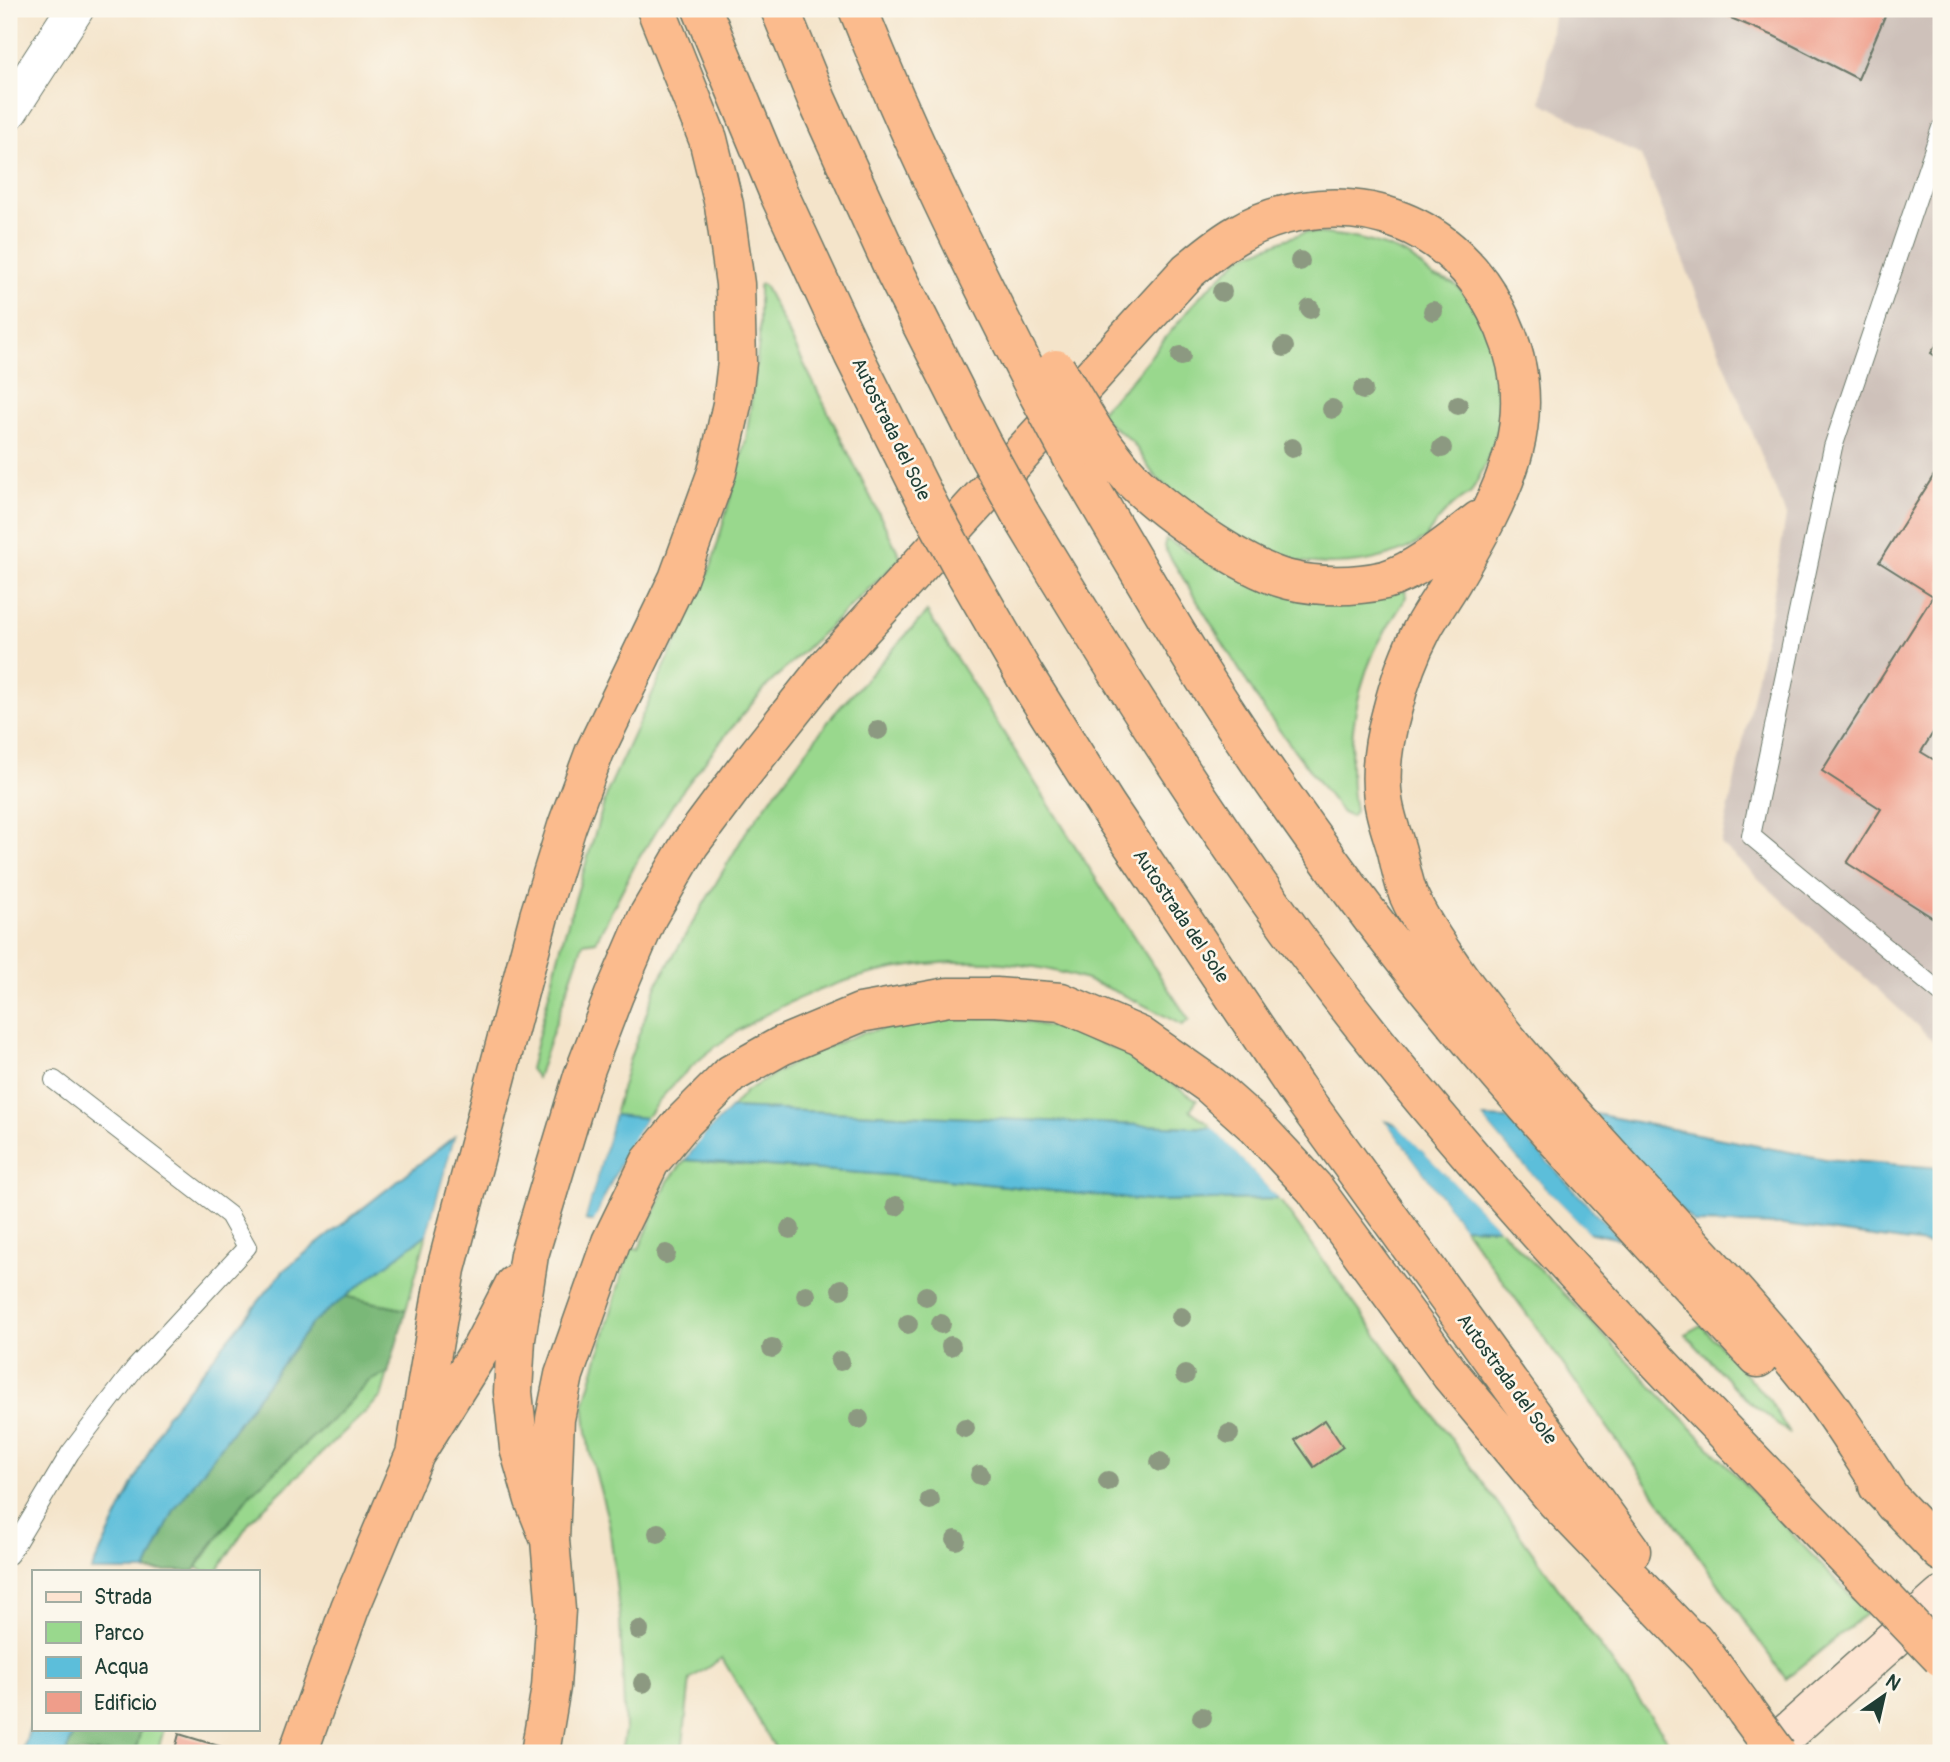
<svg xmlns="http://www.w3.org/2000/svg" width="1950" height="1762" font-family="Pangolin,sans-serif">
<rect width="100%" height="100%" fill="#fbf7ec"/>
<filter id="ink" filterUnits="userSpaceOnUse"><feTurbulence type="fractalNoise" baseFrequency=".0143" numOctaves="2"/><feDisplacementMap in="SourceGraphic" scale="14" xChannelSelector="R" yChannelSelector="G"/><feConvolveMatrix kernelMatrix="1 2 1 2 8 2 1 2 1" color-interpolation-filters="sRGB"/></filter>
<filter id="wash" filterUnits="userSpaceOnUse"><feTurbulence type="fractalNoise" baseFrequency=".00686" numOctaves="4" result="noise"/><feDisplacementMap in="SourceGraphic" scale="28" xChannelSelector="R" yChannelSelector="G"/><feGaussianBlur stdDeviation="1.57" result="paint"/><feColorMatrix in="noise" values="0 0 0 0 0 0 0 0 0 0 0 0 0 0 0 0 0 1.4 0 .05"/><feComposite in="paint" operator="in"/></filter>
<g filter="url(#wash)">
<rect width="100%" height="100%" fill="#f4e4ca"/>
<!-- industrial -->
<path fill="#cec1ba" d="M1554,9H1941V1048L1721,844L1771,610L1786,516L1641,156L1541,102Z"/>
<!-- green -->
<path fill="#99d88d" stroke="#5c8a60" stroke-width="2" d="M1305,232C1341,235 1375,239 1408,256C1418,261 1424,271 1433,276C1441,279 1452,281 1458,287C1469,297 1477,314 1484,327C1515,388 1503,437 1470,494C1455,500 1433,524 1426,538C1373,572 1299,571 1242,544C1222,534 1203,517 1186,503C1176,494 1163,485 1154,475C1145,464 1140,450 1130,440C1120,429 1107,426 1098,413L1127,385L1199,297L1242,256Z
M761,284L764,285L780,316L901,558L766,687L720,742L677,798L637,861L596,941L583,943L537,1078L530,1069L561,946L608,790L712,564L746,440L759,342V286Z
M1166,539L1216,567L1406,591L1407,597C1395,615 1383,633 1374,652C1352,700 1346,760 1355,811L1351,817L1342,813L1264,710L1164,547Z
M927,612L1105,893L1189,1020L1182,1025C1146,1006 1110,986 1070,975C925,933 734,993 646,1118L614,1115L629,1061L658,982L746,832L834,714Z
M947,1017H1004L1065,1030L1126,1053L1197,1100L1190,1110L1214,1128L731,1108L746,1091L809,1054L865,1032Z
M685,1160L928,1178L1149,1201L1279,1199L1677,1753H778L722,1658L690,1679L682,1753H621L625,1730L620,1619L609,1523L589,1449L584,1405L630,1247L639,1249L668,1181Z
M1463,1227L1499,1228L1571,1301L1867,1613L1786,1679L1535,1325Z
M427,1234L406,1310L344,1296Z
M1701,1325L1770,1401L1790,1434L1744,1397L1685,1334Z
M388,1373L381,1397L251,1520L217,1571H203L197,1567L250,1494L340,1412L369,1381Z
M141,1729H164L157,1753H135Z"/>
<!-- forest -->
<path fill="#7ab878" stroke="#4c7a56" stroke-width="2" d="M344,1296L406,1310L388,1373L369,1381L340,1412L250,1494L201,1559L195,1571H146L174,1510L313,1322Z
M75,1729H141L135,1753H66Z"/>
<!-- water -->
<path fill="#5cbeda" stroke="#3e7e87" stroke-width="2" d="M731,1108L1214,1128L1279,1199L1149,1201L928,1178L685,1160L704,1135Z
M1590,1113L1825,1159L1941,1168V1246L1784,1225L1694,1223Z
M614,1115L646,1118C625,1151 609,1186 594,1222L585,1220Z
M1482,1118L1508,1119L1620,1239L1587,1232L1516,1158Z
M1385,1121L1398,1125L1499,1228L1463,1227Z
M455,1136L427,1234L313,1322L174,1510L146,1571H91L166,1416L284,1270Z
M33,1718V1729H75L66,1753H22Z"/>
<!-- pier -->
<path fill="#f4e4ca" d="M734,1104L704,1135L682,1163V1158L701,1132L729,1105Z
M615,1111L584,1223L581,1219L611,1114Z
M648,1115L650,1120L636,1140L615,1180L597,1223L592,1225L633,1138Z
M1480,1115L1516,1158L1592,1236L1585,1234L1513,1160L1480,1120Z
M1505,1116L1511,1117L1624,1239L1623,1241Z
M1383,1118L1463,1227L1465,1231L1460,1229L1382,1123Z
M1392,1120L1400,1123L1501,1226V1231Z
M1209,1124L1217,1126L1281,1197V1202Z
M456,1133L458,1137L431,1234L426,1239Z"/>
<g id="blocks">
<!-- building -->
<path fill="#ef9d8a" d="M1709,9H1888L1858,79L1774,36Z
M1941,338V360L1931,353Z
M1941,464V720L1921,752L1941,764V923L1847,863L1881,809L1822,771L1933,596L1879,562Z
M1325,1420L1343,1447L1314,1467L1295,1440Z
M179,1734L242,1753H174Z"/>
</g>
</g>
<g filter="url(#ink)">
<use href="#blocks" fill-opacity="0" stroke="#6a7768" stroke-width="2"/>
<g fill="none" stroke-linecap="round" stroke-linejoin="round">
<defs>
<path id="lane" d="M1941,128L1833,447L1751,836L1941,993
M9,1555L70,1453L135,1368L247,1247L229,1215L54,1080"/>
<path id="street" d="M9,111L75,9"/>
<path id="secondary" d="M1765,1753L1941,1597"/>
<path id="highway" d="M702,9L779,194L853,354L928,504
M780,9L817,100L896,274L983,446
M858,9C910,140 972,265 1036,390
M1095,433C1106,447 1116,462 1128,475C1159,509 1244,569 1289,580C1318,587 1355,587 1385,580C1417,571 1453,540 1479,520
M1072,457C1107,516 1141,575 1177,634C1229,721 1289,806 1350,889C1473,1056 1616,1206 1758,1358
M1020,513C1105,654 1192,794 1289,928C1460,1164 1667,1371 1868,1581
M965,572L1025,676L1106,805L1295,1087L1631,1551
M415,1454L446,1269L539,916L567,826L595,751L678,579L717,472L732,404L737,362L735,284L724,205L708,139L656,9
M1878,1486L1941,1552
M550,1540L534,1500L519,1448L513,1392L516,1339L529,1255L583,1076L614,995L648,916L690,844L743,773L827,667L1188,271C1204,258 1220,244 1238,234C1286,206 1350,200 1401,221C1442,237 1476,270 1496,310C1550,413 1504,492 1451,583C1442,598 1431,613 1423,628C1409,654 1399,683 1392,711C1384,739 1379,770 1383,799C1385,816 1392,834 1397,851C1400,865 1403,880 1408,894C1420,921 1437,945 1454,970C1504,1042 1567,1107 1626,1173C1686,1238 1747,1303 1803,1372C1837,1413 1864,1460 1894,1504
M1694,1640L1746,1711
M298,1753L350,1608L415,1454L482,1347L514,1285
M540,1753L551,1687L556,1610L550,1540L555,1419L564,1375L611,1242L650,1162L684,1121L731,1074L781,1046L860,1013L948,997H996L1061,1002L1140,1036L1210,1085L1256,1126L1314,1188L1450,1374L1556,1501L1708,1659"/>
</defs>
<!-- lane casing -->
<use href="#lane" stroke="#6a7768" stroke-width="20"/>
<!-- street casing -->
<use href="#street" stroke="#6a7768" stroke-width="39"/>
<!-- secondary casing -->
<use href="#secondary" stroke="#6a7768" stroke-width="41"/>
<!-- highway casing -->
<use href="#highway" stroke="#6a7768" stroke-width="41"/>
<!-- lane -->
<use href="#lane" stroke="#fff" stroke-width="18"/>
<!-- street -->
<use href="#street" stroke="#fff" stroke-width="37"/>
<!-- secondary -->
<use href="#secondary" stroke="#fde4d1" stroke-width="38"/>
<!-- highway -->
<use href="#highway" stroke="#fbbb8d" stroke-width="38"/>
<defs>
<path id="highway-bridge" d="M1056,369L1095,433
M1036,390L1072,457
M983,446L1020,513
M928,504L965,572
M1868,1581L1941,1657
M1746,1711L1777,1753"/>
</defs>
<!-- highway-bridge casing -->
<use href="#highway-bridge" stroke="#6a7768" stroke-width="41" stroke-linecap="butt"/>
<!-- highway-bridge -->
<use href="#highway-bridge" stroke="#fbbb8d" stroke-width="38"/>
</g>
<!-- trees -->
<g fill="#8c9981">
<circle cx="1300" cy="261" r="10"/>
<circle cx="1222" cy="292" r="10"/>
<circle cx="1310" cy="309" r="10"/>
<circle cx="1433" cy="311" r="10"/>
<circle cx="1284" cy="347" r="10"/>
<circle cx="1181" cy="356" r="10"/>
<circle cx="1363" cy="390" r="10"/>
<circle cx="1458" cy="405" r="10"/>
<circle cx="1332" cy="409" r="10"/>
<circle cx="1292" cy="448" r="10"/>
<circle cx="1442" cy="448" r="10"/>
<circle cx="878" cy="730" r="10"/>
<circle cx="896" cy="1206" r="10"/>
<circle cx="790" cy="1229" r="10"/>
<circle cx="666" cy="1254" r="10"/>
<circle cx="841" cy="1289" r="10"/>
<circle cx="806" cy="1295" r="10"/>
<circle cx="926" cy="1296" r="10"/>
<circle cx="1181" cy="1317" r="10"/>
<circle cx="908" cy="1324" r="10"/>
<circle cx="941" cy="1324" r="10"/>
<circle cx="951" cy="1346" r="10"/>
<circle cx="772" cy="1348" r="10"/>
<circle cx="840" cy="1361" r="10"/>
<circle cx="1185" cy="1375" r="10"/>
<circle cx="859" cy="1419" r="10"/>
<circle cx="965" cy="1428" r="10"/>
<circle cx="1229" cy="1434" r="10"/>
<circle cx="1160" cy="1462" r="10"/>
<circle cx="980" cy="1475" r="10"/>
<circle cx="1108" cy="1481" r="10"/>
<circle cx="930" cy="1500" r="10"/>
<circle cx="658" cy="1533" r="10"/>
<circle cx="956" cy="1540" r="10"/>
<circle cx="639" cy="1630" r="10"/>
<circle cx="643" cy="1683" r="10"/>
<circle cx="1202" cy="1717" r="10"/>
</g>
</g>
<g text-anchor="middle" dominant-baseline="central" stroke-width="5" stroke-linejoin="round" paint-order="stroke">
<!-- street labels -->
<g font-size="19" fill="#1f3d34" stroke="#fbf7ec">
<text transform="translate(891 429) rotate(64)">Autostrada del Sole</text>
<text transform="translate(1181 916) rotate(56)">Autostrada del Sole</text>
<text transform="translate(1507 1379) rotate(54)">Autostrada del Sole</text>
</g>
</g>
<!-- margin -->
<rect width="1950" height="1762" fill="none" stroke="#fbf7ec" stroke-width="35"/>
<!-- legend -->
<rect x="32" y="1570" width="228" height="161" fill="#fbf7ec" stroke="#a3ada2" stroke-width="2"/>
<rect x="46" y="1592" width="35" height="10" fill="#fde4d1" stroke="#a3ada2" stroke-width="2"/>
<text x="94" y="1604" font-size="21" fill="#1f3d34">Strada</text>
<rect x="46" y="1622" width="35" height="21" fill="#99d88d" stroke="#a3ada2" stroke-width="2"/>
<text x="94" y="1640" font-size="21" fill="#1f3d34">Parco</text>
<rect x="46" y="1657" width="35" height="21" fill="#5cbeda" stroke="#a3ada2" stroke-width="2"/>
<text x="94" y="1674" font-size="21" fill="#1f3d34">Acqua</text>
<rect x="46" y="1692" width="35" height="21" fill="#ef9d8a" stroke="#a3ada2" stroke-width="2"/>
<text x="94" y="1710" font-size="21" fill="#1f3d34">Edificio</text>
<!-- north arrow -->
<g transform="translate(1884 1696) rotate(34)" stroke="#fbf7ec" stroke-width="5" paint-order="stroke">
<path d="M0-5L12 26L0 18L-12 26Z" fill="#1f3d34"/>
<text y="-10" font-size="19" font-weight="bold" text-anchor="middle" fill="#1f3d34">N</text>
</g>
</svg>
